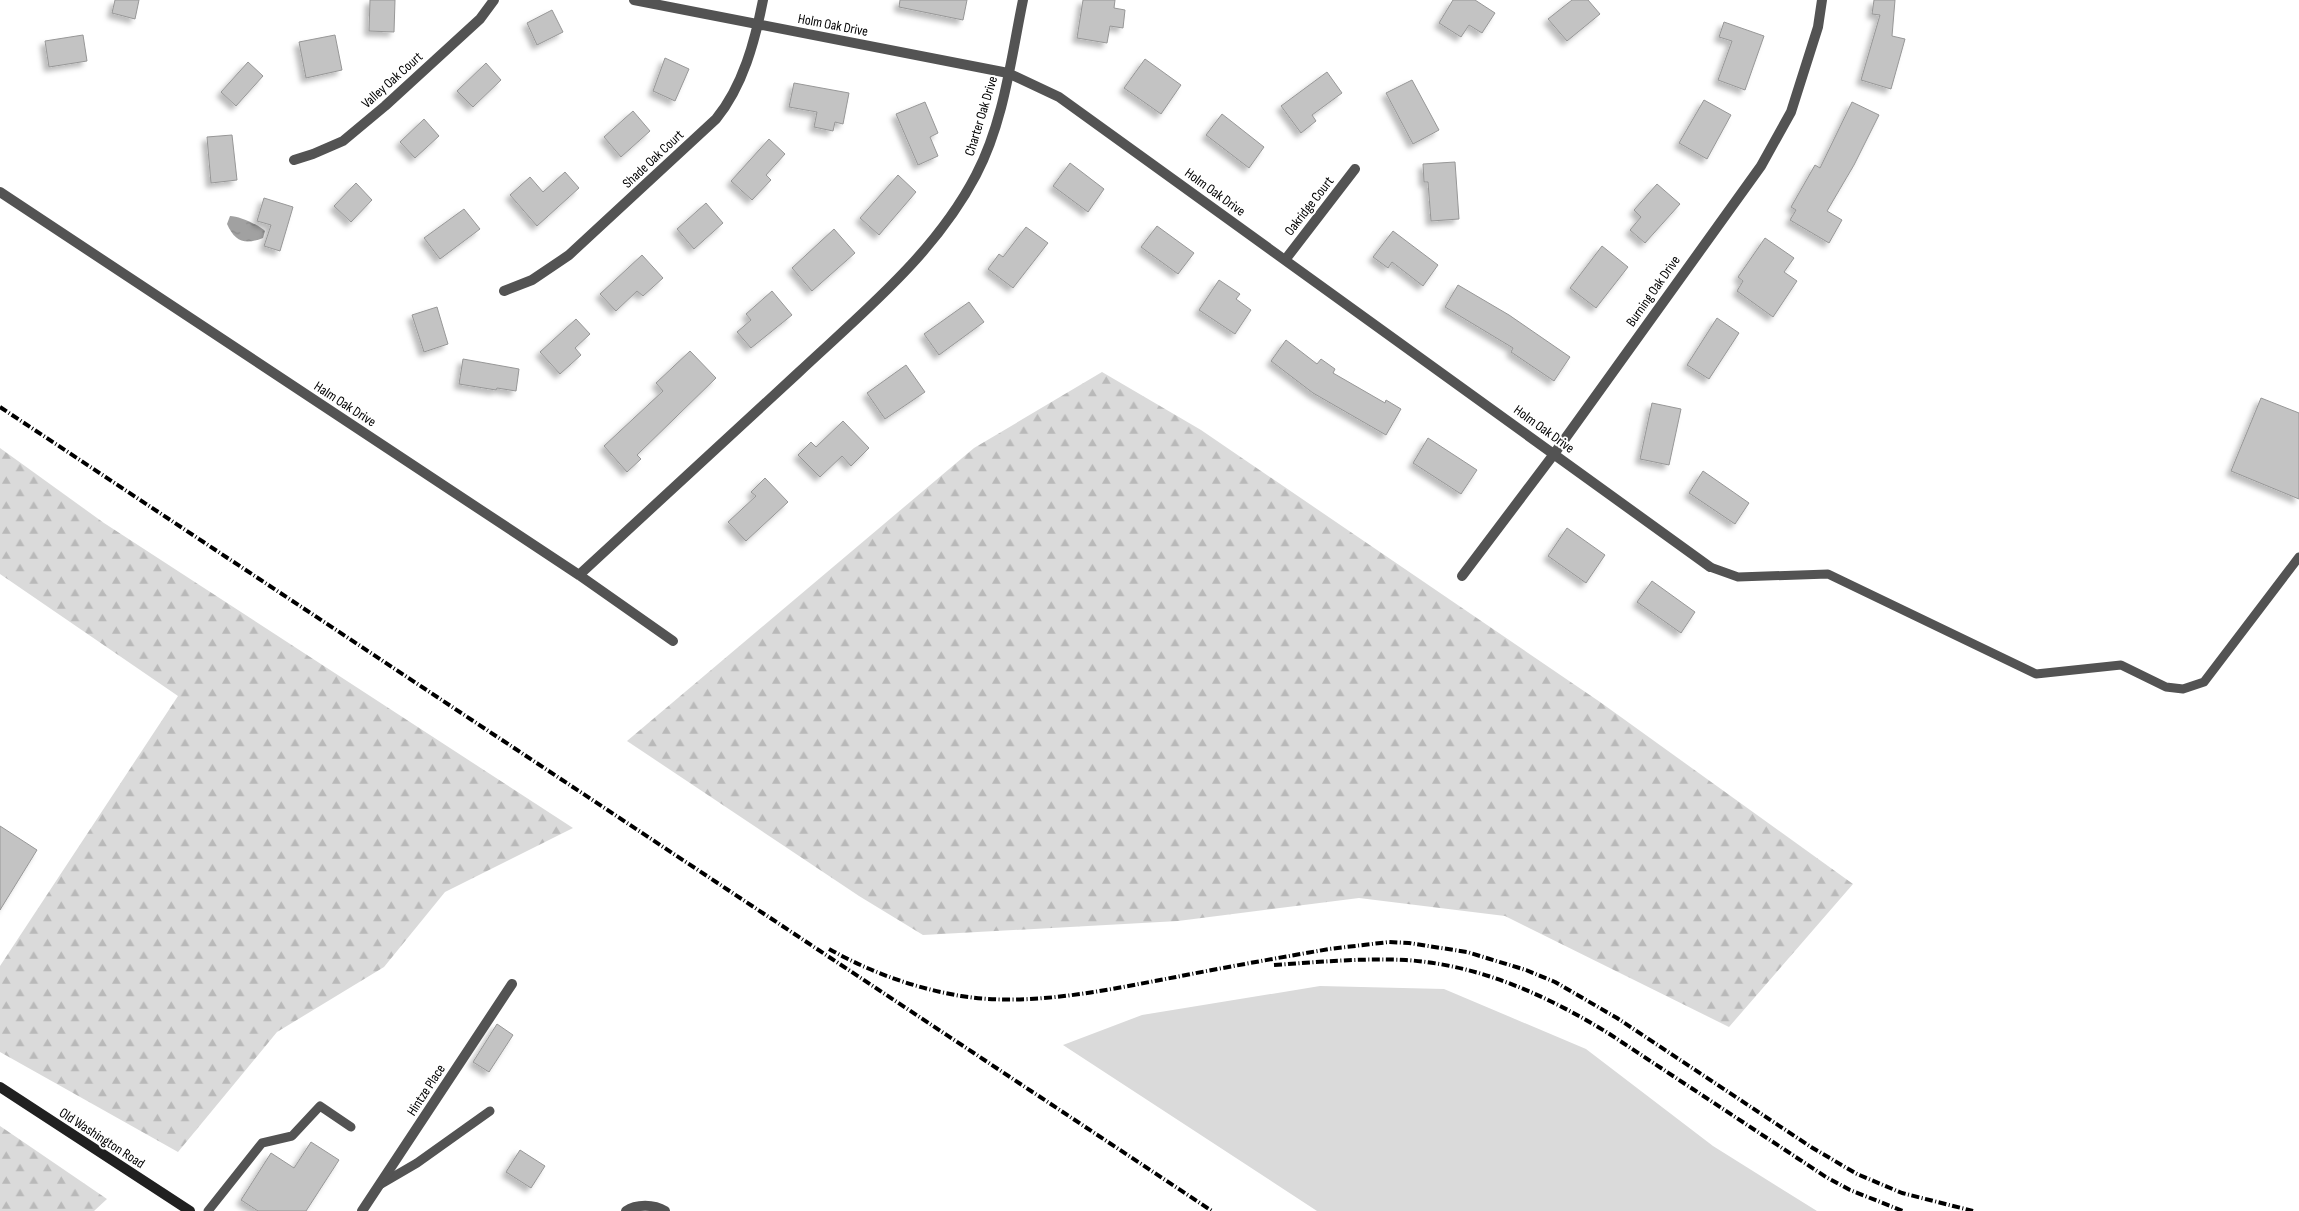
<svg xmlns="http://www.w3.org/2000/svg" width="2299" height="1211" font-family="'Sofia Sans Condensed',sans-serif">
<defs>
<pattern id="forest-firs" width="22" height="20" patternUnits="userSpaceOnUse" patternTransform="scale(1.25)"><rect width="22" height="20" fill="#dadada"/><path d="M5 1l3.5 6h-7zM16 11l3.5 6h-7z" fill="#b9b9b9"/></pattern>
<pattern id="water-ripples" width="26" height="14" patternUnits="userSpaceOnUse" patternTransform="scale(1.25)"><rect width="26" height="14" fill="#a1a1a1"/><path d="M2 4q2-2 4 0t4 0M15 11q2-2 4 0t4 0" fill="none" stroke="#898989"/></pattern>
<filter id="shadow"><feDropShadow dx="-4.5" dy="4.5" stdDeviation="2.5" flood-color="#0004"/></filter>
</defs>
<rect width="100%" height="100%" fill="#fff"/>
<!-- grass -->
<path fill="#dadada" d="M1320,986L1444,989L1586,1049L1713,1146L1817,1211H1317L1063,1045L1142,1015Z"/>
<!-- forest -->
<path fill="url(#forest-firs)" d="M1102,372L1201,430L1600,702L1853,884L1729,1027L1505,916L1359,898L1178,921L923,935L859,896L627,741L974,448Z
M0,448L104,523L573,828L445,892L384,967L277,1032L178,1152L0,1052V966L178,696L0,574Z
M0,1126L107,1199L94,1211H0Z"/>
<!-- water -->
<path fill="url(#water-ripples)" d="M230,216C239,216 259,225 265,231L263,238C245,245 235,242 227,224Z"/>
<!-- building -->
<path fill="#c3c3c3" stroke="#979797" filter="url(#shadow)" d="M115,0H139L135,19L112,13Z
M370,0H395L394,32L369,31Z
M900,0H967L963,20L899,7Z
M1083,0H1115L1114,8L1125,10L1123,28L1110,26L1107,43L1077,38Z
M1453,0H1475L1495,13L1482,33L1469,25L1461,37L1439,23Z
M1572,0H1588L1600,14L1567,41L1548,19Z
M1874,0H1895L1892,36L1905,39L1891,89L1861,80L1880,15L1872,14Z
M552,10L563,32L537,45L527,23Z
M1724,22L1764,36L1745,90L1718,80L1732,41L1719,37Z
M83,35L87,61L49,67L45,41Z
M335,35L342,70L306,78L299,42Z
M665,58L689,69L675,101L653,91Z
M1145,59L1181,85L1161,114L1124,88Z
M248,62L263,76L236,106L221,92Z
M486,63L501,80L473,107L457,91Z
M1327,72L1342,93L1312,115L1316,121L1301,133L1281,106Z
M1412,80L1439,130L1413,144L1386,93Z
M794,83L849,93L843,124L835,122L833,131L814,127L817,112L789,107Z
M1704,100L1731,115L1707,159L1679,143Z
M925,102L938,133L930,137L938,156L918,165L896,114Z
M1852,102L1879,115L1854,165L1827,211L1842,220L1829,243L1790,220L1796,210L1791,207L1815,165L1820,168Z
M633,111L650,131L621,157L604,137Z
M1222,114L1264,147L1249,168L1206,135Z
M424,119L439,136L415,158L400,142Z
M232,135L237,180L211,183L207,137Z
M769,139L785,154L766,175L771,180L752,200L731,181Z
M1455,162L1459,219L1431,221L1428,182H1424L1423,164Z
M1070,163L1104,189L1088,212L1053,186Z
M565,172L579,188L537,226L510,195L530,177L543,192Z
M898,175L916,192L879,235L860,218Z
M356,183L372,200L351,222L334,206Z
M1657,184L1680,204L1645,243L1630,230L1641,217L1634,210Z
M264,198L293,207L280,251L264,246L271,225L257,221Z
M706,203L723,223L694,249L677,229Z
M464,209L480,229L440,259L424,238Z
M1157,226L1194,253L1178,274L1141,247Z
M1026,227L1048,243L1013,288L988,269L999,254L1003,257Z
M834,229L855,253L812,291L792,268Z
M1393,231L1438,265L1423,286L1392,262L1388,268L1373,257Z
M1765,238L1794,258L1784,272L1797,281L1773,317L1737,291L1743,281L1738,277Z
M1602,246L1628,267L1596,308L1570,288Z
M642,255L663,278L643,296L637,291L616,311L600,294Z
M1219,280L1240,294L1236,299L1251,310L1235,334L1199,310Z
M1458,285L1509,315L1570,357L1554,381L1511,352L1513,348L1445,307Z
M772,291L792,315L751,348L737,332L751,320L746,314Z
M969,302L984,322L939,355L924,334Z
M437,307L448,344L424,352L412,315Z
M1717,318L1739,333L1709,379L1687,365Z
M576,319L590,334L575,348L581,355L560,374L540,352Z
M1286,340L1317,364L1321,359L1335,369L1333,373L1385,403L1386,400L1401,409L1386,435L1313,393L1271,361Z
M690,351L716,378L637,455L641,459L627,472L604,446L663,391L656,383Z
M463,359L519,369L516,391L497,388L496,390L459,384Z
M906,365L925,392L885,419L867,393Z
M2261,398L2299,413V499L2231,471Z
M1652,403L1681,409L1669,465L1640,459Z
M843,421L869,448L851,466L842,456L820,477L798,455L811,442L816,447Z
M1428,438L1477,470L1461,494L1413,463Z
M1703,471L1749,503L1735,524L1689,493Z
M765,478L788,502L746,541L728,522L756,496L751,492Z
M1567,528L1605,555L1586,583L1548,556Z
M1652,581L1695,612L1681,633L1637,602Z
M0,826L37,850L0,910Z
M497,1024L513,1035L489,1072L473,1062Z
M311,1142L339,1160L306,1211H258L241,1200L271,1153L294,1168Z
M520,1150L545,1166L531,1188L506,1172Z"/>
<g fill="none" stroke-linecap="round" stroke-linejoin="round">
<!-- lane -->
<path stroke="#535353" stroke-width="9" d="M1710,567L1738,577L1828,574L2036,674L2121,665L2166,687L2183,689L2204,682L2299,557
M381,1184L417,1163L490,1111
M208,1211L262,1143L292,1136L320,1106L351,1127"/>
<!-- street -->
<path stroke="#535353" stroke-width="10" d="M634,0L1008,73L1059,97L1710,567
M294,160L313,154L343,141L385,106L480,19L494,0
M0,192L579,575L673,641
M1285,260L1355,169
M504,291L532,280L569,255L716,119C743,86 755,41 763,0
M579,575C652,508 725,440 798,373C863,312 935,254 976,175C1004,122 1011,58 1023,0
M1462,576L1554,454L1761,166L1791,112L1818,27L1822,0
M362,1211L512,984
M626,1211C636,1204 654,1204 665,1211"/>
<!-- secondary -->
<path stroke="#202020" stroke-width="10" d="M0,1087L190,1211"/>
<!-- rail -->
<path stroke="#000" stroke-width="4" stroke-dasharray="8 2.5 1 2.5" stroke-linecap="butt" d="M0,407L1212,1211
M829,949C870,972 914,988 961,996C1032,1007 1106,990 1176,977C1226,967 1278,958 1329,949L1389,942L1409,943L1467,952L1526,970L1555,982L1617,1018L1811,1147L1857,1174L1902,1193L1973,1211
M1274,965C1318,962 1362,958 1406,960C1480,965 1546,995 1608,1033L1826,1177L1850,1190L1903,1211"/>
</g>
<g text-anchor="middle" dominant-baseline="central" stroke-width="4" stroke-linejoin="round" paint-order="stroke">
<!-- street labels -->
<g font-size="14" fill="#000" stroke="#fff">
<text transform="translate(833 25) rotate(11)">Holm Oak Drive</text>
<text transform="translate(392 80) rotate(-42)">Valley Oak Court</text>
<text transform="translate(981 116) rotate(-73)">Charter Oak Drive</text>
<text transform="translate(653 159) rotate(-43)">Shade Oak Court</text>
<text transform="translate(1215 192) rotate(36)">Holm Oak Drive</text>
<text transform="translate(1309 206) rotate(-52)">Oakridge Court</text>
<text transform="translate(1653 291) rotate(-55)">Burning Oak Drive</text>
<text transform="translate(345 404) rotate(33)">Halm Oak Drive</text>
<text transform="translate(1544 429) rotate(36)">Holm Oak Drive</text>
<text transform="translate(426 1090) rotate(-57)">Hintze Place</text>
<text transform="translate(102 1138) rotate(33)">Old Washington Road</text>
</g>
</g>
</svg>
